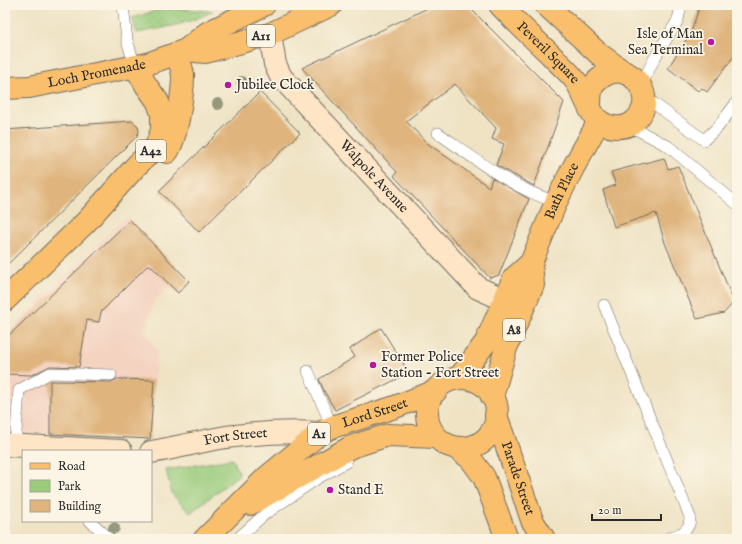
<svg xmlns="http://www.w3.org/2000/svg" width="742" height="544" font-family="'IM FELL English',serif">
<defs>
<pattern id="grass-dots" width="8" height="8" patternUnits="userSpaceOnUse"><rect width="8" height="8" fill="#99cb7b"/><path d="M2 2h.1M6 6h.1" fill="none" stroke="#84ae6a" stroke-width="1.8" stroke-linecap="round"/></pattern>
</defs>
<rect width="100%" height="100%" fill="#fcf5e5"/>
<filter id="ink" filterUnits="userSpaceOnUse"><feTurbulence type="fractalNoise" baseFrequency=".025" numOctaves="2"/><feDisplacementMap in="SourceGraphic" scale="8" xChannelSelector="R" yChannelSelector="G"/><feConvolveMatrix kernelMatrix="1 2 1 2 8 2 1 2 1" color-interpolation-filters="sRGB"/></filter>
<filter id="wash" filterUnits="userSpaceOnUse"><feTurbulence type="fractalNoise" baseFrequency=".012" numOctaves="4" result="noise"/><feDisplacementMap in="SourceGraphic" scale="16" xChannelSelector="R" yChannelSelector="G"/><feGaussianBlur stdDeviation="0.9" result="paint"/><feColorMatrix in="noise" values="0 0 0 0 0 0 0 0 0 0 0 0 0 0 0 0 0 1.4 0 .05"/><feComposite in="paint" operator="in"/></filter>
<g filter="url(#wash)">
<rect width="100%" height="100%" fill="#efe3c4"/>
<!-- built -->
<path fill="#f4d3c1" d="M127,216L169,260L181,275L154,301L145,332L157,351L150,440L50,434H5V335Z"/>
<!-- grass -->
<path fill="url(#grass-dots)" stroke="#627b53" d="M165,8L213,11C190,24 163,28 137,33L132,18Z"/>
<!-- park -->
<path fill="#99cb7b" stroke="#627b53" d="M232,459L240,474L190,513L172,494L166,470Z"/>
<g id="blocks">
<!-- building -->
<path fill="#dfb47d" d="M434,5H467L564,102L534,186L496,165L504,144L492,139L496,128L455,84L406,121L427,143L489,187L492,178L529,199L499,275L490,278L394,176L397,172L302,68Z
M700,5H737V52L707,92L702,88L698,91L668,68L691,32Z
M260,92L300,133L199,232L159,191Z
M132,121L138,126L139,131L137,136L5,267V130Z
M664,158L668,169L678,166L734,302L724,313L697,319L665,243L656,213L614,227L603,190L616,185L611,172Z
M130,220L189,281L178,293L149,264L101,312L99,322L87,320L79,367L50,366L32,375L5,374V339Z
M381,328L409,373L335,410L324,391L319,379L355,357L350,349Z
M117,379L154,380L150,439L50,434V381L111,382Z"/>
</g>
</g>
<g filter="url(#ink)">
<use href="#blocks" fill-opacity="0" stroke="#706b61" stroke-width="1"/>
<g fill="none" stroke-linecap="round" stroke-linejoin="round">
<defs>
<path id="lane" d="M123,5L127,40L135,66
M641,86L654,59L678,20L681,5
M645,97L704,140L718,127L737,102
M628,125L668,146L737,204
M438,133C475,159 512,188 556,202
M604,305L690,517C690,533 679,534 666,539
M308,371L332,427
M15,445L19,390L50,373L111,375
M90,521L110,539
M237,539L265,514L318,478L346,462"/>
<g id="secondary">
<path id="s1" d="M270,34L275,64L281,77L478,288L505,300"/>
<path d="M5,445L121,451"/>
<path id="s2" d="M151,452C176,448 201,441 226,437C257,433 289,431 320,433"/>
</g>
<g id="primary">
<path id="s3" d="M500,5C516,22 533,38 550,54C558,63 568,71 575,80C584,92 589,114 600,122C608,127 620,129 629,125C664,105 632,55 602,77C598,80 593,84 592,88C590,93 590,101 590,106"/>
<path d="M546,5L599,54L625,73"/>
<path d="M186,50L206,52L270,34L331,5"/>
<path id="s4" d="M5,88L29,87L147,64L186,50L207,33L264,5"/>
<path d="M167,152C177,138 183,93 183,75C182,68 179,60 177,54"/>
<path d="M5,300L86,222L137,165L156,147L162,130V114L158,102L146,85L135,66"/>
<path id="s5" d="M459,378L486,342L514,278L531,263L556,202L573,168L599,121"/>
<circle cx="462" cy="413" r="35"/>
<path d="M492,397L506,348L533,285L531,263"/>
<path id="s6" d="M496,415L532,520L544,539"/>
<path d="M456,448L470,458L484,477L507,539"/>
<path d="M250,504L351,447L388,435L436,437"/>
<path id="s7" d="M205,539L266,478L320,433L332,427L395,407L436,391"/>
</g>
</defs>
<!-- lane casing -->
<use href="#lane" stroke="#706b61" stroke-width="12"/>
<!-- secondary casing -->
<use href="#secondary" stroke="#706b61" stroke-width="24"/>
<!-- primary casing -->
<use href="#primary" stroke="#706b61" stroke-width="24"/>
<!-- lane -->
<use href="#lane" stroke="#fff" stroke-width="11"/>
<!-- secondary -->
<use href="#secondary" stroke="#fde5c5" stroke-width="22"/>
<!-- primary -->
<use href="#primary" stroke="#f9bf6d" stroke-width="22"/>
</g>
<!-- trees -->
<g fill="#95987d">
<circle cx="242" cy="82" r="6"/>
<circle cx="218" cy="104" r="6"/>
<circle cx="114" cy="528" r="6"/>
</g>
</g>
<!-- markers -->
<g fill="#b5179e" stroke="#fcf5e5" stroke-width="1.5">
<circle cx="711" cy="42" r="4"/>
<circle cx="228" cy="85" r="4"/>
<circle cx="373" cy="365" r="4"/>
<circle cx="330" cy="490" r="4"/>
</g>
<g text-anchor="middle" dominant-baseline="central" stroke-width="3.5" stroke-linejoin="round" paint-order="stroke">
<!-- shield labels -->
<g fill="#fcf5e5" stroke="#6a6863" stroke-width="1">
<rect x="247" y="25" width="28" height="22" rx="3"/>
<rect x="136" y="140" width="30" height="22" rx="3"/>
<rect x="503" y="319" width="22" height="22" rx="3"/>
<rect x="308" y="423" width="22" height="22" rx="3"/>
</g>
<g font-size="13" font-weight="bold" fill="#2b2b2b">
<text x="261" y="36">A11</text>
<text x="151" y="151">A42</text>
<text x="514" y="330">A8</text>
<text x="319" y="434">A1</text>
</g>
<!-- poi labels -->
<g font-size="14" fill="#2b2b2b" stroke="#fcf5e5" text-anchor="start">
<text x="703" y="34" text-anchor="end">Isle of Man<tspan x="703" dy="16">Sea Terminal</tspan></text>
<text x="236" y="85">Jubilee Clock</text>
<text x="381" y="357">Former Police<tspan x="381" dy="16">Station - Fort Street</tspan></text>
<text x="338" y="490">Stand E</text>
</g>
<!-- street labels -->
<g font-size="14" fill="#2b2b2b" stroke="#fcf5e5">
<text stroke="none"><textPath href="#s3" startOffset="68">Peveril Square</textPath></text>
<text stroke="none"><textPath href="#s4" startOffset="93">Loch Promenade</textPath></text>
<text stroke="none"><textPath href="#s1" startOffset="181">Walpole Avenue</textPath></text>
<text stroke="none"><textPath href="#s5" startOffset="216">Bath Place</textPath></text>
<text stroke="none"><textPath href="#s7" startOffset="215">Lord Street</textPath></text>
<text stroke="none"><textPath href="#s2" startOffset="86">Fort Street</textPath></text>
<text stroke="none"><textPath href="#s6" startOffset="67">Parade Street</textPath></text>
</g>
</g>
<!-- margin -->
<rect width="742" height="544" fill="none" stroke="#fcf5e5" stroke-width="20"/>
<!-- legend -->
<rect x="22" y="450" width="130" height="72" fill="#fcf5e5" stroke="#a8a49b"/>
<rect x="30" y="463" width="20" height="6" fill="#f9bf6d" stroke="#a8a49b"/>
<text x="58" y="470" font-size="12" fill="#2b2b2b">Road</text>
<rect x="30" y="480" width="20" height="12" fill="#99cb7b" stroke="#a8a49b"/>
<text x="58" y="490" font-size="12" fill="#2b2b2b">Park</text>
<rect x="30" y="500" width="20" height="12" fill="#dfb47d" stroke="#a8a49b"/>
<text x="58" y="510" font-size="12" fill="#2b2b2b">Building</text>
<!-- scale -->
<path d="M592 514v6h69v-6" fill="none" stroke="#2b2b2b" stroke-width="2"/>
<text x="598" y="514" font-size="12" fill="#2b2b2b" stroke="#fcf5e5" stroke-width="3" paint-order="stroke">20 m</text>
</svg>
